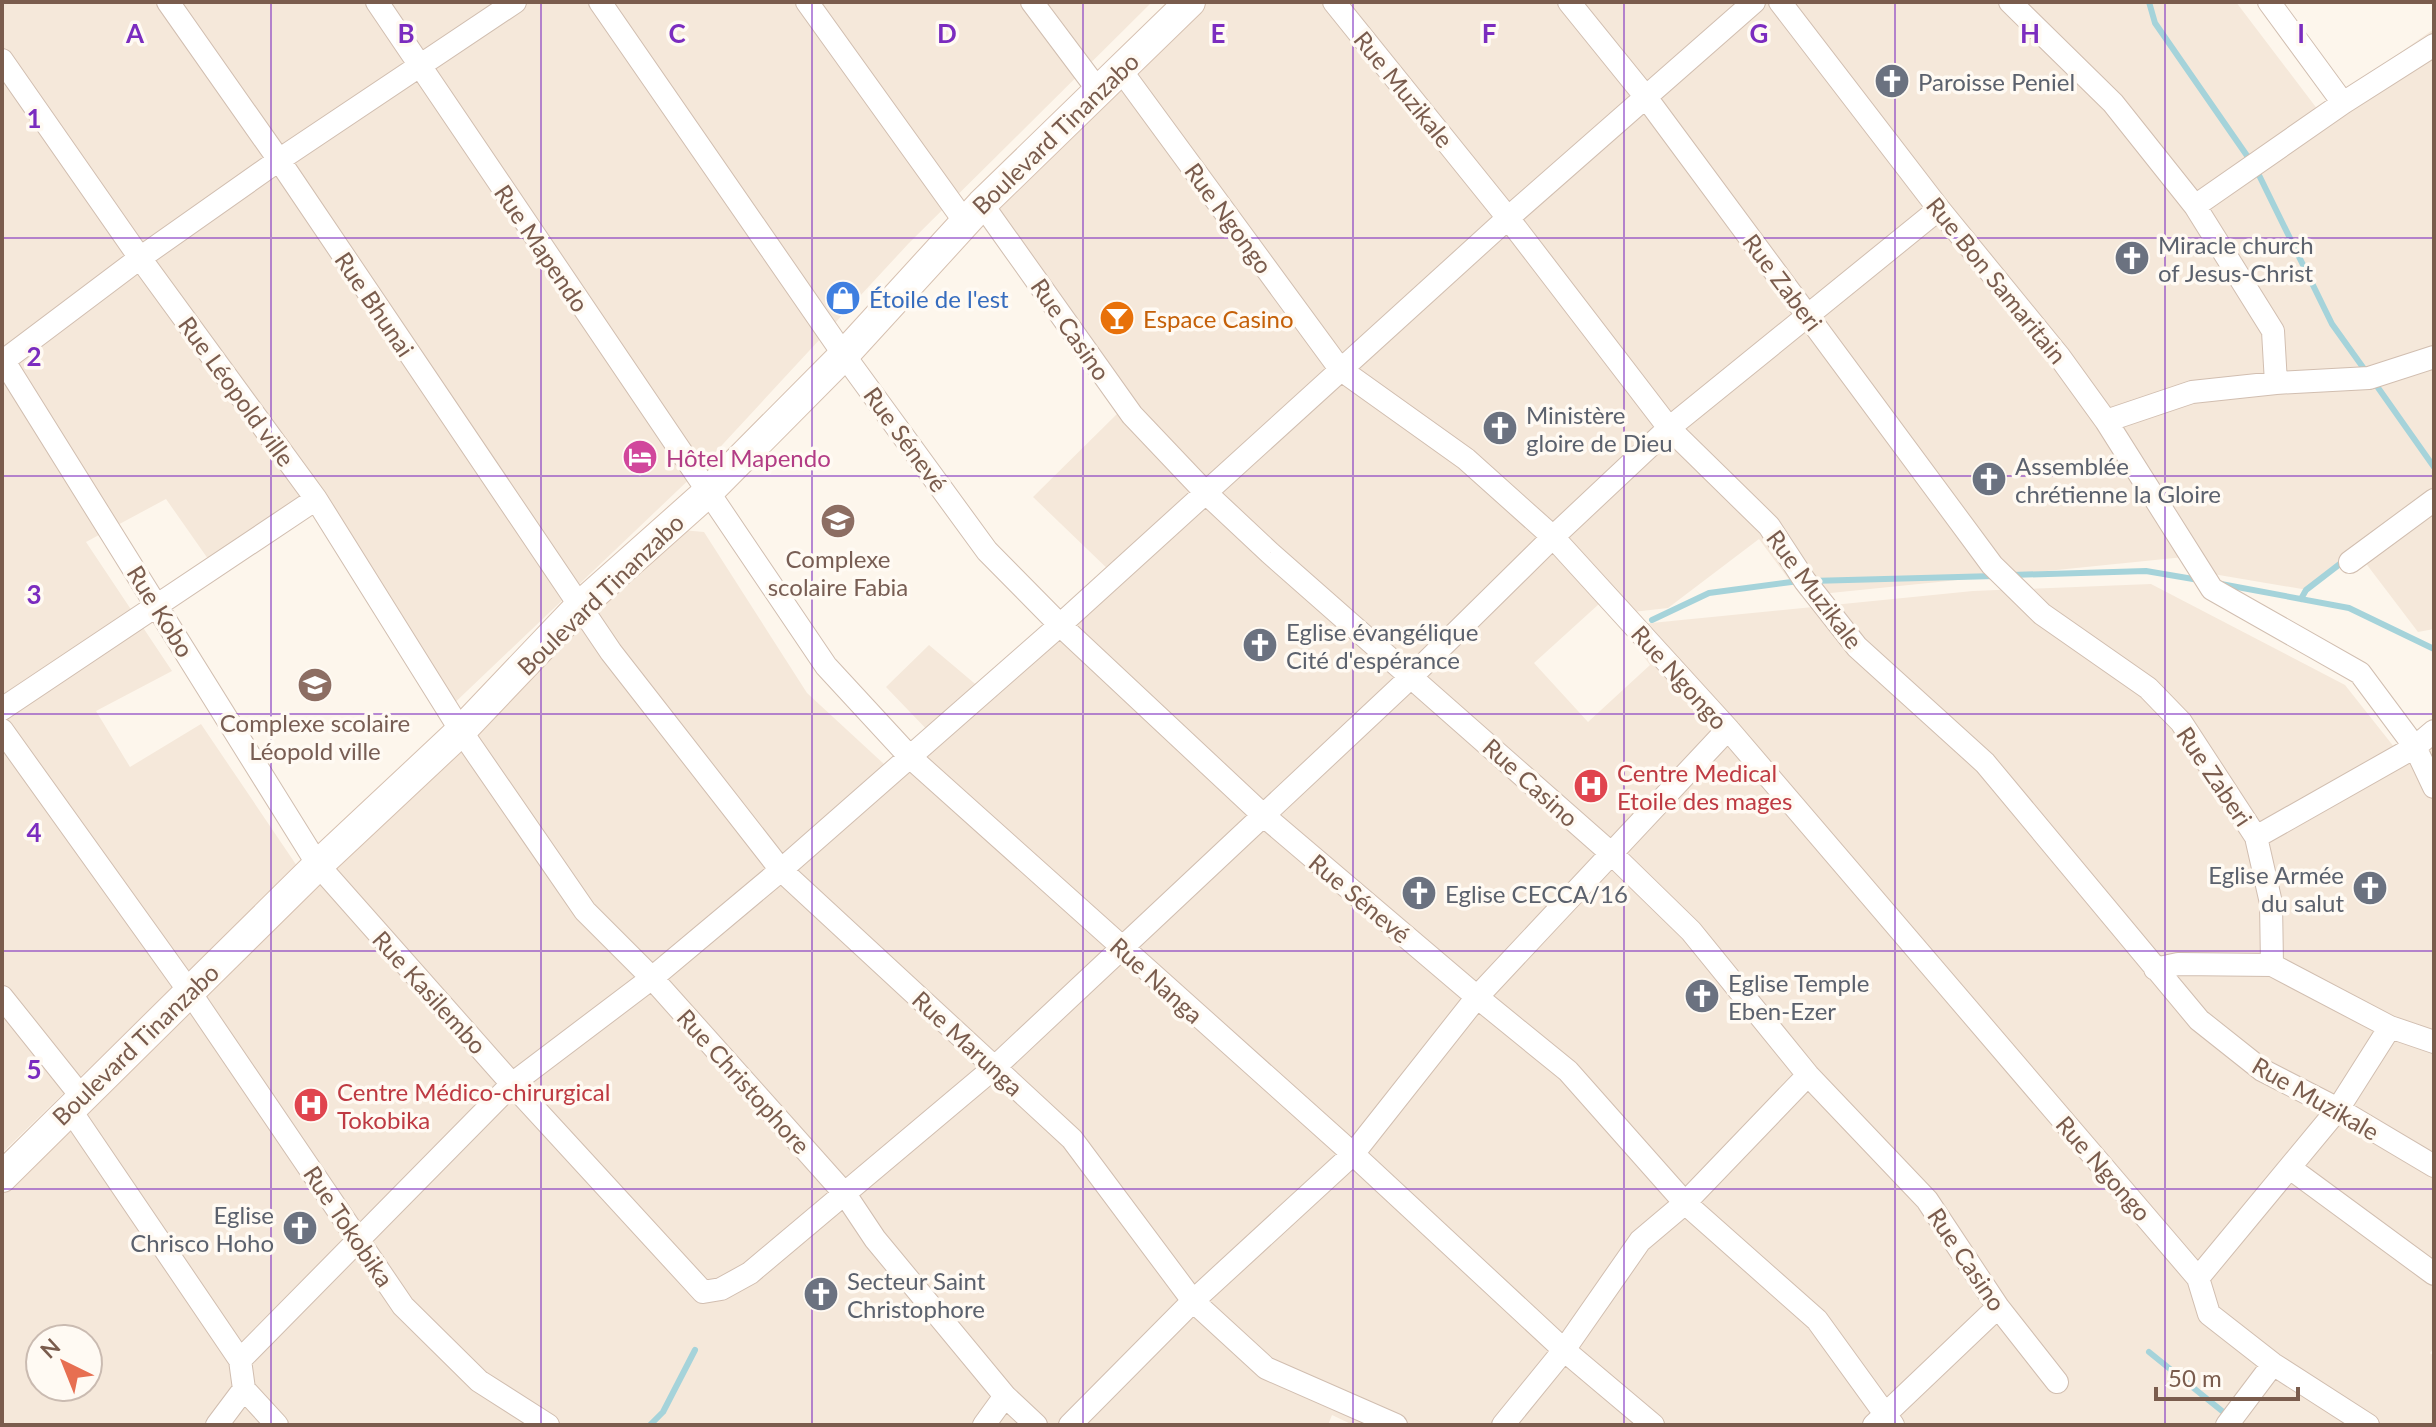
<svg xmlns="http://www.w3.org/2000/svg" width="2436" height="1427" font-family="Lato,sans-serif">
<rect width="100%" height="100%" fill="#fdf6ec"/>
<!-- residential -->
<path fill="#f5e8da" fill-rule="evenodd" d="M2,2H1152L909,243L698,471L446,711L307,500L213,566L166,499L86,542L172,671L96,711L130,767L201,724L297,866L2,1153Z
M1200,2H2236L2318,110L2434,29V629L2418,632L2358,553L2308,590L2213,574L2204,555L1801,596L1759,539L1668,608L1615,614L1599,604L1534,663L1588,722L1650,665L1621,626L1973,591L2151,584L2345,685L2402,757L2434,734V1348L2430,1353L2434,1356V1425H1353L1332,1415L1328,1425H2V1188L499,697L682,530L704,532L807,693L885,765L933,736L886,687L929,645L980,688L1114,575L1033,497L1120,411L978,214ZM40,1339H88V1387H40Z"/>
<g fill="none" stroke-linecap="round" stroke-linejoin="round">
<!-- stream -->
<path stroke="#a5d3da" stroke-width="6" d="M2149,2L2155,23L2250,160
M2256,169L2332,324L2367,373
M2374,382L2434,467
M2011,575L2146,571L2199,580
M1811,581L1995,576
M2221,584L2349,608L2434,649
M2301,599L2306,590L2345,560
M1652,620L1709,593L1799,581
M2149,1352L2227,1415
M650,1425L663,1412L695,1350"/>
<defs>
<path id="street" d="M168,2L279,160L611,652L781,870L1072,1139L1193,1301L1266,1368L1396,1425
M377,2L826,666L910,757L1353,1154L1564,1350L1653,1425
M600,2L844,355L987,551L1060,625L1263,815L1477,997L1568,1071L1685,1203L1817,1320L1893,1425
M807,2L965,222
M1032,2L1098,90
M1334,2L1508,218L1669,428L1769,526L1805,581L1857,647L1985,763L2199,1020L2262,1070L2338,1109L2434,1166
M1569,2L1645,96L1992,565L2042,614L2148,688L2181,722L2256,837L2271,903L2272,965
M1780,2L1939,209L2059,356L2106,421L2212,589L2360,673L2415,747L2434,787
M2010,2L2113,103L2195,206L2273,331L2276,383
M2269,2L2343,103
M2,60L140,258L316,499L461,731L585,911L652,978L845,1194L875,1239L1005,1396L1036,1425
M1120,69L1340,369L1466,459L1553,537L1728,729L2198,1278L2209,1314L2273,1364L2368,1425
M982,204L1132,415L1206,493L1270,553L1613,855L1691,931L1808,1075L1927,1200L1998,1307L2057,1382
M2195,206L2343,103L2434,45
M2,358L318,865L512,1084L703,1292L721,1289L750,1273L995,1067L1412,676L1553,537L1669,428L1939,209
M2,362L140,258L279,160L515,2
M2106,421L2192,392L2276,383L2369,378L2434,357
M2350,562L2434,500
M2,709L316,499
M2,730L189,991L403,1306L479,1381L548,1425
M2256,837L2415,747L2434,731
M2155,969L2178,964L2272,965L2390,1027L2434,1042
M2,997L81,1096
M69,1108L240,1360L244,1389L277,1425
M2290,1168L2434,1274
M2198,1278L2338,1109L2390,1027
M240,1360L512,1084L652,978L781,870L1060,625L1508,218L1754,2
M217,1425L244,1389
M984,1425L1005,1396
M1070,1425L1193,1301L1353,1154L1477,997L1728,729
M1503,1425L1564,1350L1640,1241L1685,1203L1808,1075
M1874,1425L1998,1307
M2227,1425L2273,1364"/>
<path id="secondary" d="M2,1177L318,865L461,731L579,607L707,493L844,355L982,204L1190,2"/>
</defs>
<!-- street casing -->
<use href="#street" stroke="#d1beb0" stroke-width="24"/>
<!-- secondary casing -->
<use href="#secondary" stroke="#d6c0b0" stroke-width="32"/>
<!-- street -->
<use href="#street" stroke="#fff" stroke-width="22"/>
<!-- secondary -->
<use href="#secondary" stroke="#fff" stroke-width="30"/>
</g>
<!-- grid -->
<path fill="none" stroke="#7b2cbf" stroke-width="2" stroke-opacity="0.55" d="M271,2V1425M541,2V1425M812,2V1425M1083,2V1425M1353,2V1425M1624,2V1425M1895,2V1425M2165,2V1425M2,238H2434M2,476H2434M2,714H2434M2,951H2434M2,1189H2434"/>
<!-- icons -->
<defs>
<symbol id="church-disc" viewBox="-11 -11 22 22"><circle r="9.5" fill="#6b7280" stroke="#fffaf3"/><path d="M-1.2-6h2.4v3.5h3.3v2.4h-3.3V6h-2.4V-.1h-3.3v-2.4h3.3Z" fill="#fff"/></symbol>
<symbol id="shop-disc" viewBox="-11 -11 22 22"><circle r="9.5" fill="#3f7fe0" stroke="#fffaf3"/><path d="M-5-2.5h2.3a2.7 3.5 0 0 1 5.4 0H5L5.5 6h-11ZM-1.5-2.5h3a1.5 2.3 0 0 0-3 0Z" fill="#fff"/></symbol>
<symbol id="bar-disc" viewBox="-11 -11 22 22"><circle r="9.5" fill="#e8710a" stroke="#fffaf3"/><path d="M-6-5H6L.8 .8V4.5H3.5V6h-7V4.5H-.8V.8Z" fill="#fff"/></symbol>
<symbol id="hotel-disc" viewBox="-11 -11 22 22"><circle r="9.5" fill="#d1479c" stroke="#fffaf3"/><path d="M-6-4.5h1.5V1H6V5H4.5V3h-9V5H-6ZM-4 0a1.8 1.8 0 1 1 3.6 0ZM.5 0V-2.5h3Q6-2.5 6 0Z" fill="#fff"/></symbol>
<symbol id="school-disc" viewBox="-11 -11 22 22"><circle r="9.5" fill="#8d6e63" stroke="#fffaf3"/><path d="M0-5L7-2L0 1L-7-2ZM-4 1L0 2.5L4 1V4Q0 6-4 4Z" fill="#fff"/></symbol>
<symbol id="hospital-disc" viewBox="-11 -11 22 22"><circle r="9.5" fill="#e0444e" stroke="#fffaf3"/><path d="M-5-5h3v3.5h4V-5h3V5h-3V1.5h-4V5h-3Z" fill="#fff"/></symbol>
</defs>
<g fill-rule="evenodd">
<use href="#church-disc" x="1872" y="61" width="40" height="40"/>
<use href="#church-disc" x="2112" y="238" width="40" height="40"/>
<use href="#shop-disc" x="823" y="278" width="40" height="40"/>
<use href="#bar-disc" x="1097" y="298" width="40" height="40"/>
<use href="#church-disc" x="1480" y="408" width="40" height="40"/>
<use href="#hotel-disc" x="620" y="437" width="40" height="40"/>
<use href="#church-disc" x="1969" y="459" width="40" height="40"/>
<use href="#school-disc" x="818" y="501" width="40" height="40"/>
<use href="#church-disc" x="1240" y="625" width="40" height="40"/>
<use href="#school-disc" x="295" y="665" width="40" height="40"/>
<use href="#hospital-disc" x="1571" y="766" width="40" height="40"/>
<use href="#church-disc" x="2350" y="868" width="40" height="40"/>
<use href="#church-disc" x="1399" y="873" width="40" height="40"/>
<use href="#church-disc" x="1682" y="976" width="40" height="40"/>
<use href="#hospital-disc" x="291" y="1085" width="40" height="40"/>
<use href="#church-disc" x="280" y="1208" width="40" height="40"/>
<use href="#church-disc" x="801" y="1274" width="40" height="40"/>
</g>
<g text-anchor="middle" dominant-baseline="central" stroke-width="7" stroke-linejoin="round" paint-order="stroke">
<!-- worship labels -->
<g font-size="24" fill="#5b616d" stroke="#fffaf3" text-anchor="start">
<text x="1918" y="81">Paroisse Peniel</text>
<text x="2158" y="244">Miracle church<tspan x="2158" dy="28">of Jesus-Christ</tspan></text>
<text x="1526" y="414">Ministère<tspan x="1526" dy="28">gloire de Dieu</tspan></text>
<text x="2015" y="465">Assemblée<tspan x="2015" dy="28">chrétienne la Gloire</tspan></text>
<text x="1286" y="631">Eglise évangélique<tspan x="1286" dy="28">Cité d'espérance</tspan></text>
<text x="2344" y="874" text-anchor="end">Eglise Armée<tspan x="2344" dy="28">du salut</tspan></text>
<text x="1445" y="893">Eglise CECCA/16</text>
<text x="1728" y="982">Eglise Temple<tspan x="1728" dy="28">Eben-Ezer</tspan></text>
<text x="274" y="1214" text-anchor="end">Eglise<tspan x="274" dy="28">Chrisco Hoho</tspan></text>
<text x="847" y="1280">Secteur Saint<tspan x="847" dy="28">Christophore</tspan></text>
</g>
<!-- street labels -->
<g font-size="24" fill="#7a5c4d" stroke="#fffaf3">
<text transform="translate(1404 89) rotate(51)">Rue Muzikale</text>
<text transform="translate(1055 133) rotate(-44)">Boulevard Tinanzabo</text>
<text transform="translate(1229 218) rotate(54)">Rue Ngongo</text>
<text transform="translate(542 248) rotate(56)">Rue Mapendo</text>
<text transform="translate(1997 280) rotate(51)">Rue Bon Samaritain</text>
<text transform="translate(1783 282) rotate(53)">Rue Zaberi</text>
<text transform="translate(375 304) rotate(56)">Rue Bhunai</text>
<text transform="translate(1071 329) rotate(55)">Rue Casino</text>
<text transform="translate(237 391) rotate(54)">Rue Léopold ville</text>
<text transform="translate(906 439) rotate(54)">Rue Sénevé</text>
<text transform="translate(1815 589) rotate(53)">Rue Muzikale</text>
<text transform="translate(600 594) rotate(-44)">Boulevard Tinanzabo</text>
<text transform="translate(161 611) rotate(58)">Rue Kobo</text>
<text transform="translate(1680 677) rotate(48)">Rue Ngongo</text>
<text transform="translate(2215 776) rotate(56)">Rue Zaberi</text>
<text transform="translate(1531 782) rotate(42)">Rue Casino</text>
<text transform="translate(1360 898) rotate(40)">Rue Sénevé</text>
<text transform="translate(1157 980) rotate(42)">Rue Nanga</text>
<text transform="translate(430 992) rotate(48)">Rue Kasilembo</text>
<text transform="translate(968 1043) rotate(43)">Rue Marunga</text>
<text transform="translate(135 1044) rotate(-44)">Boulevard Tinanzabo</text>
<text transform="translate(744 1081) rotate(48)">Rue Christophore</text>
<text transform="translate(2316 1098) rotate(30)">Rue Muzikale</text>
<text transform="translate(2104 1168) rotate(49)">Rue Ngongo</text>
<text transform="translate(349 1226) rotate(56)">Rue Tokobika</text>
<text transform="translate(1967 1259) rotate(56)">Rue Casino</text>
</g>
<!-- shop labels -->
<g font-size="24" fill="#366cbe" stroke="#fffaf3" text-anchor="start">
<text x="869" y="298">Étoile de l'est</text>
</g>
<!-- food labels -->
<g font-size="24" fill="#c56008" stroke="#fffaf3" text-anchor="start">
<text x="1143" y="318">Espace Casino</text>
</g>
<!-- hotel labels -->
<g font-size="24" fill="#b23c85" stroke="#fffaf3" text-anchor="start">
<text x="666" y="457">Hôtel Mapendo</text>
</g>
<!-- education labels -->
<g font-size="24" fill="#785e54" stroke="#fffaf3">
<text x="838" y="558">Complexe<tspan x="838" dy="28">scolaire Fabia</tspan></text>
<text x="315" y="722">Complexe scolaire<tspan x="315" dy="28">Léopold ville</tspan></text>
</g>
<!-- health labels -->
<g font-size="24" fill="#be3a42" stroke="#fffaf3" text-anchor="start">
<text x="1617" y="772">Centre Medical<tspan x="1617" dy="28">Etoile des mages</tspan></text>
<text x="337" y="1091">Centre Médico-chirurgical<tspan x="337" dy="28">Tokobika</tspan></text>
</g>
</g>
<g font-size="26" text-anchor="middle" font-weight="bold" fill="#7b2cbf" stroke="#fffaf3" stroke-width="7" stroke-linejoin="round" paint-order="stroke">
<text x="135" y="43">A</text>
<text x="406" y="43">B</text>
<text x="677" y="43">C</text>
<text x="947" y="43">D</text>
<text x="1218" y="43">E</text>
<text x="1489" y="43">F</text>
<text x="1759" y="43">G</text>
<text x="2030" y="43">H</text>
<text x="2301" y="43">I</text>
<text x="34" y="128">1</text>
<text x="34" y="366">2</text>
<text x="34" y="604">3</text>
<text x="34" y="842">4</text>
<text x="34" y="1079">5</text>
</g>
<!-- border -->
<rect width="2436" height="1427" fill="none" stroke="#7a5c4d" stroke-width="8"/>
<!-- north arrow -->
<g transform="translate(64 1363) rotate(317)"><circle r="38" fill="#fffaf3" stroke="#cabbb1" stroke-width="2"/>
<path d="M0-6L14 30L0 20L-14 30Z" fill="#e76f51"/>
<text y="-12" font-size="22" font-weight="bold" text-anchor="middle" fill="#7a5c4d">N</text>
</g>
<!-- scale -->
<path d="M2156 1387v12h142v-12" fill="none" stroke="#7a5c4d" stroke-width="4"/>
<text x="2168" y="1387" font-size="24" fill="#7a5c4d" stroke="#fffaf3" stroke-width="6" paint-order="stroke">50 m</text>
</svg>
